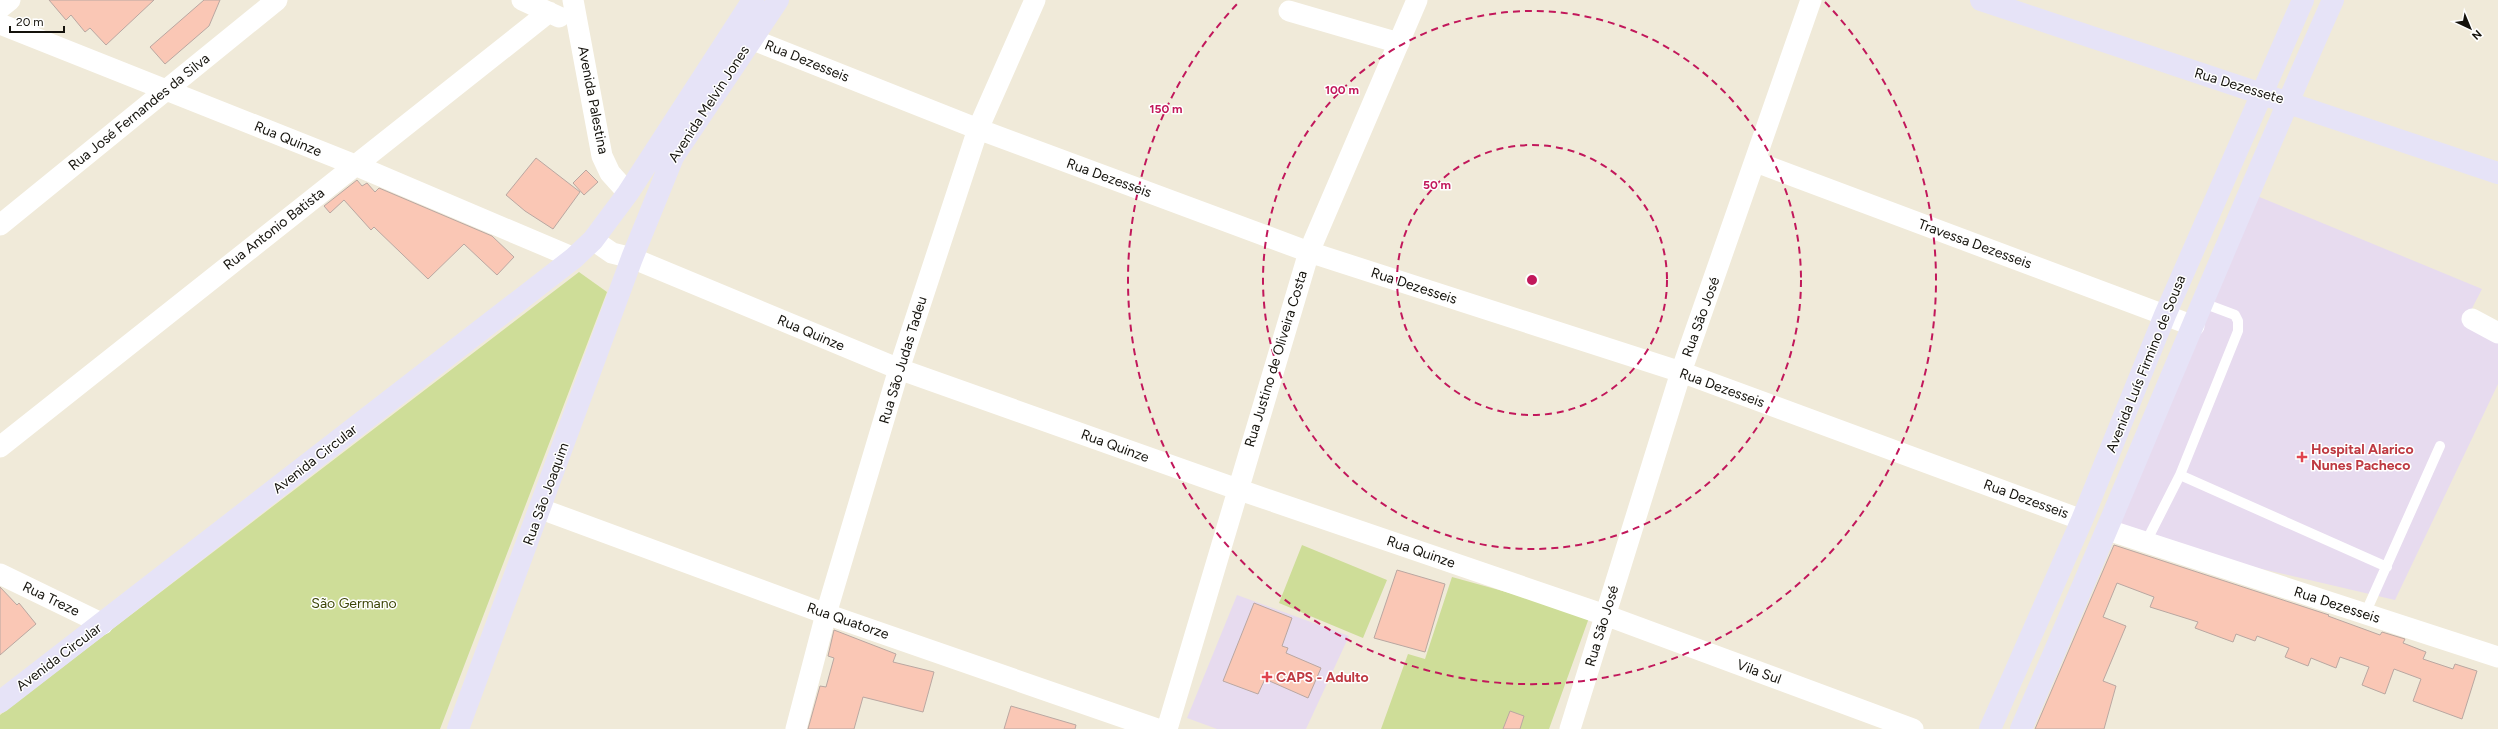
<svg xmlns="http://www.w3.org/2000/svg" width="2498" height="729" font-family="Figtree,sans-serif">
<rect width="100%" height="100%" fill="#f0ead9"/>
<!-- medical -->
<path fill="#e7dbef" d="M2257,196L2482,289L2465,322L2498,338V384L2395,600L2146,542L2109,530Z
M1237,595L1349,636L1306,729H1217L1187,718Z"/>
<!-- green -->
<path fill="#cedd98" d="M579,272L607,292L440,729H0V715Z
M1302,545L1387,580L1363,638L1279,603Z
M1452,577L1590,615L1549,729H1381L1408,654L1425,659Z"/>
<!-- building -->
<path fill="#fac7b5" stroke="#b9a7a1" d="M49,0H154L106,45L90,28L85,32L71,15L66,20Z
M204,0H220L209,26L165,64L150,47Z
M536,158L580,192L553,229L525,211L506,195Z
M586,170L598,182L584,195L573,183Z
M357,180L362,186L367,183L375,192L379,188L492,236L514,257L497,275L464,244L428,279L374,227L371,230L344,200L330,213L324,206Z
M2114,545L2329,615L2328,616L2380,635L2382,632L2405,639L2403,643L2426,652L2423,659L2453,669L2455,664L2477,671L2462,719L2413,701L2421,679L2394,669L2385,694L2362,685L2369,667L2340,657L2336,668L2311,658L2308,666L2285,657L2289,648L2257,636L2255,641L2236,634L2233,642L2195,628L2198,622L2150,607L2154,597L2117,583L2103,617L2126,626L2103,681L2116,686L2104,729H2035Z
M1397,570L1445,584L1425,652L1374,638Z
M0,587L17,605L19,603L36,624L0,655Z
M1254,603L1292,618L1282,646L1288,648L1286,653L1321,668L1308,698L1265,679L1258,694L1223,681Z
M834,630L896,654L893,662L934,672L923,712L863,697L854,729H808L820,686L826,687L834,658L828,656Z
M1011,706L1076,725L1075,729H1004Z
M1510,711L1524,716L1520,729H1503Z"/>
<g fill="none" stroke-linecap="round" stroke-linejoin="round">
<!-- lane -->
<path stroke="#fff" stroke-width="10" d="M2180,475L2238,331V321L2235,315L2203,303
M2146,542L2180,475L2387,567
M2365,614L2440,446"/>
<!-- street -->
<path stroke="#fff" stroke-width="21" d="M522,0L559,17
M573,0L602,156L610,173L628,193
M0,8L10,0
M1289,11L1399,43
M0,24L355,165L574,258
M751,39L978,129L1309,252L1681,372L2082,520
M1756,162L2194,326
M0,225L277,0
M593,240L612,253L632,258L899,369L1237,489L1605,615L1913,729
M2472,319L2498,333
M0,447L549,12
M541,509L826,614L1157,729
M2108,530L2498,657
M0,574L103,624
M796,729L826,614L899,369L978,129L1035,0
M1167,729L1309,252L1417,0
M1570,729L1681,372L1811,0"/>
<!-- secondary -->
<path stroke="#e6e3f7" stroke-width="22" d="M1981,0L2498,173
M0,702L574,258L593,240L628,193L753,0
M458,729L632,258L673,157L778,0
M1990,729L2082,520L2165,315L2303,0
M2021,729C2127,487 2225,242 2333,0"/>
</g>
<!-- distance rings -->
<g fill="none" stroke="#c2185b" stroke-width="2" stroke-dasharray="7 5">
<circle cx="1532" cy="280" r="135"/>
<circle cx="1532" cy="280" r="269"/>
<path d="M1825 2A404 404 0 1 1 1239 2"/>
</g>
<!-- markers -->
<g fill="#e0444e" stroke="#fff" stroke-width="1.5">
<path d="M2300 451h4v4h4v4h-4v4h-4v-4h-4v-4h4z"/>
<path d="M1265 671h4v4h4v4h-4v4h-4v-4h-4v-4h4z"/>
</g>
<g text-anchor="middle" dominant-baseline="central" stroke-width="3" stroke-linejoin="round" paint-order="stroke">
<!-- street labels -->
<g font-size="14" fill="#14120c" stroke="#fff">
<text transform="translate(807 61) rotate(22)">Rua Dezesseis</text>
<text transform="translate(2239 86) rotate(17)">Rua Dezessete</text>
<text transform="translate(593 100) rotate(79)">Avenida Palestina</text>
<text transform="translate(709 104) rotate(-57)">Avenida Melvin Jones</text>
<text transform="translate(139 112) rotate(-39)">Rua José Fernandes da Silva</text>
<text transform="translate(288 139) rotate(22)">Rua Quinze</text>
<text transform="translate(1109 178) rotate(20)">Rua Dezesseis</text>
<text transform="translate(274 229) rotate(-38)">Rua Antonio Batista</text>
<text transform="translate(1975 244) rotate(20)">Travessa Dezesseis</text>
<text transform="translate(1414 286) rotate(18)">Rua Dezesseis</text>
<text transform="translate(1701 317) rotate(-70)">Rua São José</text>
<text transform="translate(811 333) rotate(23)">Rua Quinze</text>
<text transform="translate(1276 359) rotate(-73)">Rua Justino de Oliveira Costa</text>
<text transform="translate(903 360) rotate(-73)">Rua São Judas Tadeu</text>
<text transform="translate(2146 364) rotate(-68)">Avenida Luís Firmino de Sousa</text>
<text transform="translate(1722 388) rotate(20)">Rua Dezesseis</text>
<text transform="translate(1115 446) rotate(20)">Rua Quinze</text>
<text transform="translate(315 459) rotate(-38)">Avenida Circular</text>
<text transform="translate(546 494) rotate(-70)">Rua São Joaquim</text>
<text transform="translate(2026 499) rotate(20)">Rua Dezesseis</text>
<text transform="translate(1421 552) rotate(19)">Rua Quinze</text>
<text transform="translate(51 599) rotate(26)">Rua Treze</text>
<text transform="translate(2337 605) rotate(18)">Rua Dezesseis</text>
<text transform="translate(848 621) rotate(19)">Rua Quatorze</text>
<text transform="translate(1602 626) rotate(-73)">Rua São José</text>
<text transform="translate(59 657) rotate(-37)">Avenida Circular</text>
<text transform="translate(1759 672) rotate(20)">Vila Sul</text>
</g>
<!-- health labels -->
<g font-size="14" font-weight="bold" fill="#be3a42" stroke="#fff" text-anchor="start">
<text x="2311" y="449">Hospital Alarico<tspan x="2311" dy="16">Nunes Pacheco</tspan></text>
<text x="1276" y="677">CAPS - Adulto</text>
</g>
<!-- park labels -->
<g font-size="14" fill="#3c4506" stroke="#fff">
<text x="354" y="603">São Germano</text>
</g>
</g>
<circle cx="1532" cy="280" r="6" fill="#c2185b" stroke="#fff" stroke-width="2"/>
<g font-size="12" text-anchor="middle" font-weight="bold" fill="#c2185b" stroke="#fff" stroke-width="3" stroke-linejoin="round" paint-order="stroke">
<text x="1342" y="94">100 m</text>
<text x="1166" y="113">150 m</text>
<text x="1437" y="189">50 m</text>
</g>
<!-- north arrow -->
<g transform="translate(2470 28) rotate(136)" stroke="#ffffff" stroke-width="3" paint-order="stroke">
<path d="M0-3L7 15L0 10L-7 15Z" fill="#14120c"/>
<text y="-6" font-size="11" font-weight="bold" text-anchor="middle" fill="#14120c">N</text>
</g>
<!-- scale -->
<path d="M10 26v6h54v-6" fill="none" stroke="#14120c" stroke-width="2"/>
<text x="16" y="26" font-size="12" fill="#14120c" stroke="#ffffff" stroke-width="3" paint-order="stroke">20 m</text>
</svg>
